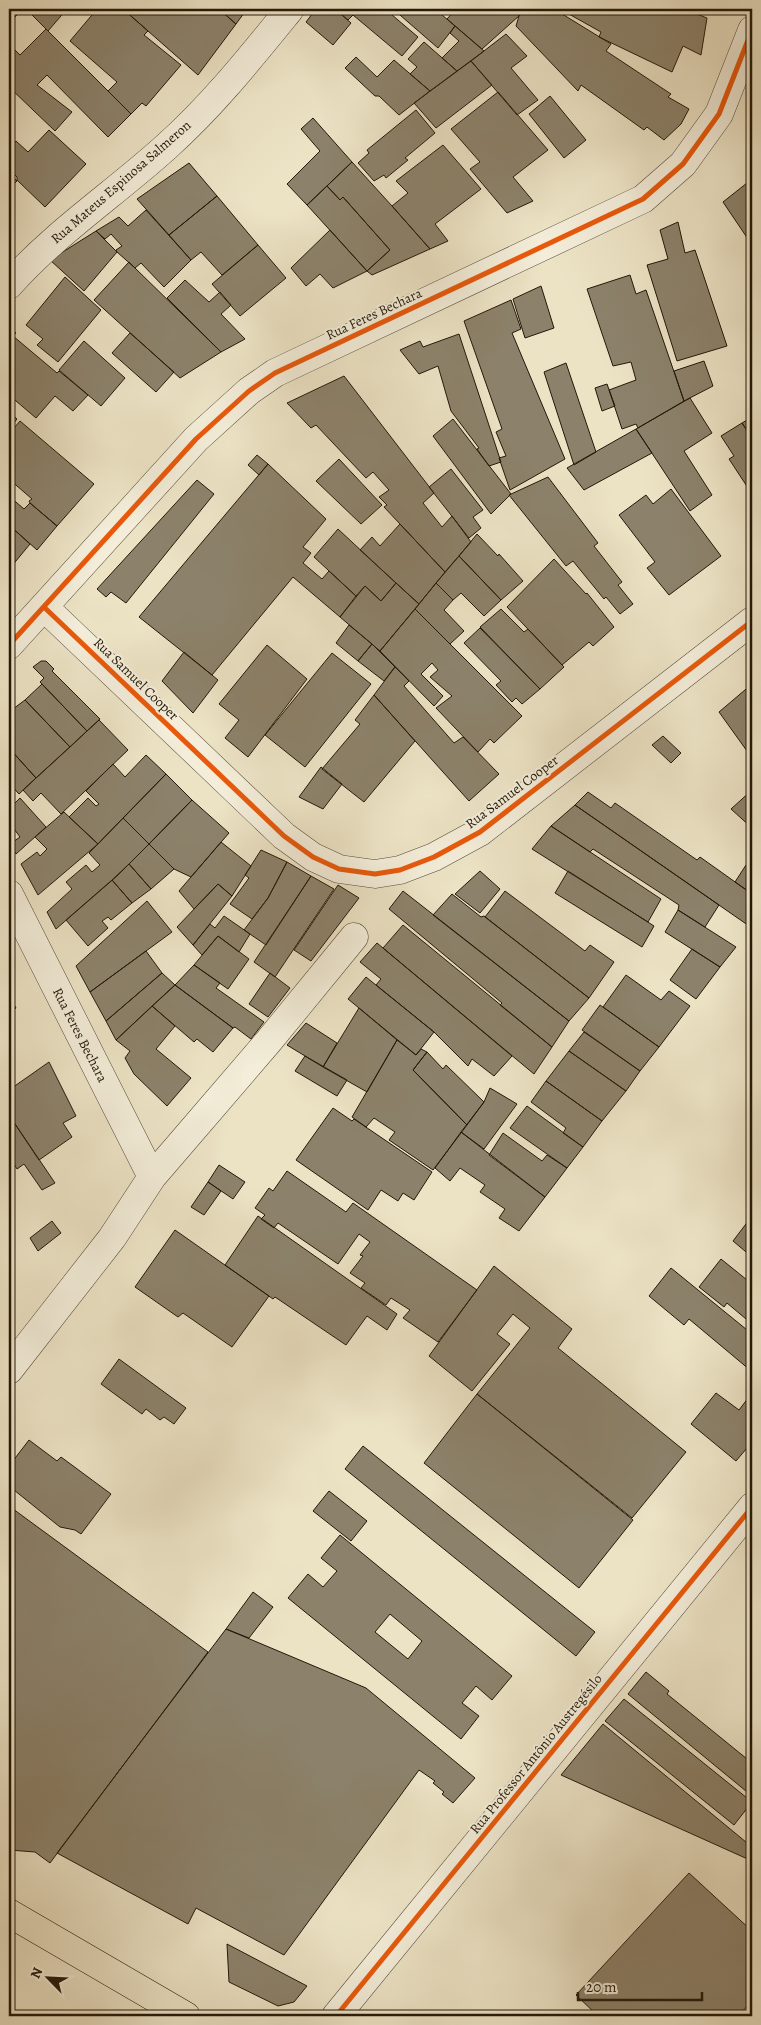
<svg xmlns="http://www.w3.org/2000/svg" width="761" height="2025" font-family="Alegreya,serif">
<rect width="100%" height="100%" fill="#ece3c5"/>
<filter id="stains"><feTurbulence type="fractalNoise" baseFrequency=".004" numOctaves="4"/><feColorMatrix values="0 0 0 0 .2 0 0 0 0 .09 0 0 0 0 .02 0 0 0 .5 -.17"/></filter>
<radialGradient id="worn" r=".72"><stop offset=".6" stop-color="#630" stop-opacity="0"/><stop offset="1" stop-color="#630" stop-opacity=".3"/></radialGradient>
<!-- building -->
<path fill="#8c826b" stroke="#231809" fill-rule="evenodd" d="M9,9H22L9,24Z
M26,9H67L48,31Z
M97,9H123L148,31L144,35L181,65L146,106L142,103L131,114L108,91L117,82L70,41Z
M123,9H219L236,24L198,75Z
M219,9H247L236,24Z
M316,9H335L351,23L333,45L306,22Z
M335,9H376L378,11L385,9L418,37L402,56L353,15L348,20Z
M393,9H435L455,26L438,48Z
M456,9H521L520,15L482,49L447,19Z
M521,9H554L611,44L606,51L671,94L668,97L689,109L681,124L664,140L647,127L644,130L581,85L578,91L516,26Z
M568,9H684L707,18L701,55L683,46L672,72L599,37L601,32L567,13Z
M455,26L484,51L457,71L442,58L459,41L450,33Z
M46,29L131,114L108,137L47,75L37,85L72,112L55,131L9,87V44L20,55Z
M506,34L527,56L511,68L538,100L517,115L471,61Z
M424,42L457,71L430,91L410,74L417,67L408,59Z
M356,57L377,77L394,60L430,91L399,115L379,96H375L345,68Z
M471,61L492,85L436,128L414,103Z
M498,92L548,150L513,177L533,201L507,213L470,169L480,162L451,129Z
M550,96L586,140L564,158L529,114Z
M416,110L435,133L405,158L408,160L386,178L384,175L374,181L358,163L369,153L367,150Z
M313,118L352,162L307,205L287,184L320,151L301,129Z
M49,130L86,164L45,207L17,180V177L9,169V149L16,141L28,152Z
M443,145L481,189L435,224L448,241L430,249L392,206L408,193L396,181Z
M352,162L392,206L430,249L372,275L367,271L390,250L343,197L340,200L327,186Z
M189,163L217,196L169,235L137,199Z
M9,173L17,181L9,189Z
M752,179V245L723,202Z
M327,186L340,200L343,197L390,250L367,271L307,205Z
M217,196L258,245L222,275L201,252L191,260L169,235Z
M146,210L191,260L164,287L141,263L135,268L117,252L116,250L122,246L111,234L105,239L96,231L119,217L128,226Z
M678,222L685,253L695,250L727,346L677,361L647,265L668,259L660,230Z
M330,230L367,271L333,288L320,274L306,286L291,268Z
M96,231L117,252L84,291L50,260Z
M258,245L286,278L240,316L212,284Z
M129,262L135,268L221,352L180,378L94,300Z
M630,275L636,294L646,290L684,401L638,428L636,424L622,429L609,390L636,380L631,362L613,366L587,289Z
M65,277L101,310L58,362L37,345L43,339L26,325Z
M185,280L209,302L220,292L231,305L221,314L245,339L221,352L167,298Z
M541,286L554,328L525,338L513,299Z
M511,300L521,329L512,333L565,459L510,490L499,458L506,456L496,432L502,429L464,321Z
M9,327L16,333L13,336L57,373L59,371L88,395L73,411L55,396L36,418L9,395Z
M130,333L174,372L156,392L112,353Z
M459,334L501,462L489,466L477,449L479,448L451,411L438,366L419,374L400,350L420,341L423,347Z
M84,341L125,378L101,406L59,370Z
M704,361L713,386L684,401L674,371Z
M566,363L596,452L574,465L544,372Z
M344,376L434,493L423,503L442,527L452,516L471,542L445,572L384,507L387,505L379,497L389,490L373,472L366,478L316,425L311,428L287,403Z
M607,384L615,406L602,411L595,388Z
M690,398L712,433L684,451L712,495L690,511L636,429Z
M9,411L17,419L9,429Z
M752,417V438L742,423Z
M453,419L511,494L491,514L433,436Z
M20,421L94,484L57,526L30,503L29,501L32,499L9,479V434Z
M742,423L752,438V494L729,459L734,456L721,436Z
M636,429L652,453L584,490L567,468Z
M257,455L268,464L259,475L248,465Z
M339,459L382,505L361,524L316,481Z
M268,464L326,519L303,547L311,553L303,563L322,579L329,571L356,596L340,617L293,577L212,675L139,617Z
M451,469L483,510L473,517L481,528L469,538L429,487Z
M548,477L598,543L594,546L622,582L618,585L633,604L620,614L606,597L604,599L573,561L566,566L509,495Z
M197,480L214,494L126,603L111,592L106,597L97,589Z
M671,489L721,556L669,595L647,568L655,562L619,515L646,495L653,504Z
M9,496L24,509L30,503L57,526L37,550L9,525Z
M400,524L445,572L419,604L360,550L372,537L380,546Z
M9,525L30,544L11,567L9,566Z
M338,529L396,583L381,601L365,586L356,596L314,557Z
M477,534L498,556L499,554L523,581L501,600L459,556Z
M459,556L501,600L484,616L461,593L453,600L436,583Z
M554,559L586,594L587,593L614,627L593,646L589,642L562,665L507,607Z
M396,583L419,604L380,651L340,617L365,586L381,601Z
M436,583L453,600L444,610L464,631L450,644L415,609Z
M415,609L522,716L494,743L490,739L478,752L436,708L452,696L430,677L438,670L432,663L421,674L443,696L434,706L380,651Z
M501,609L524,632L528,629L564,667L540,689L480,627Z
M349,625L372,644L358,661L336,643Z
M480,628L540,689L522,704L516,698L512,702L496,685L501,681L464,643Z
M372,644L395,667L384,681L358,661Z
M267,645L307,679L248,757L225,738L239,720L219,704Z
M184,652L218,680L193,713L162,681Z
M332,653L371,684L305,767L265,735Z
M41,661H46L54,669L52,671L100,719L87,731L40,682L44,678L33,667Z
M395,667L409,681L404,686L454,743L463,737L499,774L469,801L374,695Z
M42,684L87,731L70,747L25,700Z
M752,684V758L719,712Z
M374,695L415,741L364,802L322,769L360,724L355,720Z
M25,700L70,747L36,778L9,748V712Z
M99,720L128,750L61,814L41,793L33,801L23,790Z
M663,736L681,753L671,763L652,745Z
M9,748L36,778L19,794L9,783Z
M146,755L166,774L98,844L69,817L88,798L96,806L99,804L86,791L113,764L125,777Z
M321,767L342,784L323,809L299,797Z
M166,774L192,800L149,844L123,818Z
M752,790V828L731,809Z
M588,792L611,808L615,803L697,860L700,857L752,894V928L575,805Z
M20,798L46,827L16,854L10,844L20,837L9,822V809Z
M192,800L229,833L191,877L174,869L149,844Z
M575,805L719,905L705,927L678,910L679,905L593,849L590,852L551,826Z
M64,812L98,844L38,895L21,864L37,852L40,856L47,849L35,837Z
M123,818L149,844L117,876L56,929L47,912L72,889L66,882L86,865L92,872L100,865L89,853Z
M551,826L661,899L648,922L532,849Z
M221,842L251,866L232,896L218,884L194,909L179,891Z
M149,844L174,869L151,889L129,864Z
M261,850L287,862L268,898L252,919L230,904L249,878L245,875Z
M287,862L311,876L266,945L244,930L268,898Z
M129,864L151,889L132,903L112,880Z
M746,865L752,870V894L735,882Z
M480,871L500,889L480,913L455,894Z
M568,871L654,926L642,947L555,893Z
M311,876L334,889L275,977L254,962Z
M112,880L132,903L111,920L108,917L102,921L108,928L88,946L66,920Z
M218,884L232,896L193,945L177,927Z
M338,885L359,898L311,961L294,950Z
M403,891L569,1021L552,1047L500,1005L502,1003L389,909Z
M505,891L585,951L590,945L614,962L589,998L485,917Z
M452,894L481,917L484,916L589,998L569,1021L433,915Z
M147,901L172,932L90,992L76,966Z
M678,910L736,947L720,967L665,932Z
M224,916L250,934L239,952L218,936L202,955L193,945L210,924L215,928Z
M403,925L552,1047L534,1074L383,948Z
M218,936L249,959L228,989L194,965Z
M377,943L512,1056L494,1076L472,1059L468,1066L434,1032L376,985L381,979L360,962Z
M692,949L720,967L696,999L670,980Z
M146,951L162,973L106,1021L90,992Z
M194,965L220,983L216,988L264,1022L251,1039L235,1027L233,1028L175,985Z
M162,973L175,985L116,1040L106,1021Z
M270,973L290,988L268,1017L249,1004Z
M626,975L661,1000L669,991L690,1006L659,1047L603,1007Z
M366,977L434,1032L416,1055L348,999Z
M175,985L233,1028L213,1052L197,1039L194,1042L152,1006Z
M9,996L16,1008L9,1013Z
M600,1005L659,1047L640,1071L582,1030Z
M152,1006L175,1026L156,1049L191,1078L167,1106L134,1074L125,1058L130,1051L116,1040Z
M359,1008L397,1040L367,1092L323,1067Z
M306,1023L337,1043L323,1067L287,1045Z
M584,1032L640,1071L626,1091L569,1051Z
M397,1040L416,1055L421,1049L427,1052L413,1070L467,1125L433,1170L389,1140L395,1132L374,1118L366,1127L352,1117Z
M569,1051L626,1091L602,1121L546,1081Z
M427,1052L443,1069L446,1065L484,1102L467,1125L413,1070Z
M305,1056L347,1080L337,1096L295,1071Z
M49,1062L76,1116L63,1123L72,1137L39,1160L9,1115V1090Z
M546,1081L602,1121L583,1147L563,1133L566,1128L531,1102Z
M490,1088L517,1104L484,1149L461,1132L484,1102Z
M527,1106L583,1147L567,1168L510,1128Z
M333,1108L352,1121L354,1119L432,1172L414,1200L403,1193L398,1201L381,1190L368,1210L296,1160Z
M9,1115L55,1183L42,1190L24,1164L17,1169L9,1156Z
M461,1132L545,1197L519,1231L499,1218L505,1209L480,1192L485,1185L460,1168L450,1181L435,1168Z
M503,1133L542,1161L547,1155L567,1168L545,1197L489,1155Z
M219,1165L245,1182L233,1199L208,1182Z
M287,1171L346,1212L353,1203L477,1290L438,1342L403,1318L410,1310L391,1298L386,1305L361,1288L365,1283L350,1273L363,1256L360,1255L370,1242L359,1234L338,1264L278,1223L274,1228L261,1219L265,1215L255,1208L269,1188L273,1191Z
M208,1182L221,1191L204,1215L191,1207Z
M258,1216L397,1314L387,1330L367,1316L346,1345L275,1297L273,1299L225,1265Z
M752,1216V1257L733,1241Z
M52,1221L61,1233L38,1251L30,1238Z
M175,1230L269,1296L232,1347L183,1313L178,1317L135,1287Z
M721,1259L752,1284V1324L727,1303L724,1307L699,1287Z
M494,1266L572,1329L558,1348L686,1452L632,1518L477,1394L530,1328L513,1314L497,1334L510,1344L472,1391L429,1356Z
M671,1268L752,1334V1380L746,1375L750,1370L689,1319L684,1325L649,1296Z
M119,1359L186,1408L174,1424L164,1417L160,1420L146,1409L142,1414L101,1384Z
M716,1393L739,1410L752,1393V1442L736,1461L691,1424Z
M477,1394L633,1520L579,1588L424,1463Z
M29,1440L57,1461L61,1457L111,1494L81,1534L75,1530L60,1527L9,1486V1466Z
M363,1446L595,1632L576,1656L345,1469Z
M329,1491L367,1521L351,1541L313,1511Z
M9,1506L208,1652L50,1863L35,1852L9,1850Z
M340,1535L512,1676L492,1700L476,1686L462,1703L479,1716L461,1739L288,1598L308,1574L323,1587L337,1571L321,1558ZM390,1614L422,1641L408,1659L375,1632Z
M253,1592L273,1607L249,1638L226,1629Z
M226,1629L366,1688L475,1778L453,1803L442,1794L444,1792L433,1783L435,1781L419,1770L284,1955L196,1908L188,1924L57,1853Z
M646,1672L669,1691L667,1694L752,1763V1796L628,1694Z
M624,1699L752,1802L734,1825L605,1721Z
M603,1724L752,1847V1861L561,1775Z
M689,1873L752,1931V2001L738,2016H598L576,1995Z
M227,1944L307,1986L294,2002L278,2006L229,1982Z"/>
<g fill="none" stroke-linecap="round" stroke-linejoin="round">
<defs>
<path id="minor" d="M9,285C55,233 114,194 166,147C212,106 251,57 290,9
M45,608L284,836L313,857L339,869L375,874L400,870L434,857L480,832L752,621
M9,645L196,439L249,391L275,373L643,199L683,164L719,114L752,30
M9,894L152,1177L112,1238L9,1370
M152,1177L268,1042L354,937
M336,2016L752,1507"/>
<path id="primary" d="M9,1913L186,2016"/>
</defs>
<!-- minor casing -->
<use href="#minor" stroke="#554b38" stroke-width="29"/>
<!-- primary casing -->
<use href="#primary" stroke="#231809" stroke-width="29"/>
<!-- minor -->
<use href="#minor" stroke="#f3edd9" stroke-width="28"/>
<!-- primary -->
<use href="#primary" stroke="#ece3c5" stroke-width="28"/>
<defs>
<path id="cycleway" d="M45,608L284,836L313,857L339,869L375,874L400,870L434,857L480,832L752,621
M9,645L196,439L249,391L275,373L643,199L683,164L719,114L752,30
M336,2016L752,1507"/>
</defs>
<!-- cycleway casing -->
<use href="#cycleway" stroke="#f3edd9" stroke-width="8"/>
<!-- cycleway -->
<use href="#cycleway" stroke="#e8590c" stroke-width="5"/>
</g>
<g text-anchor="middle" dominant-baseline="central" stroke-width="4" stroke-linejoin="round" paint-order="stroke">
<!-- street labels -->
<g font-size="14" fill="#231809" stroke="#f3edd9">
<text transform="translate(121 182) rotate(-41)">Rua Mateus Espinosa Salmeron</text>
<text transform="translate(374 314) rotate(-25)">Rua Feres Bechara</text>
<text transform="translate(136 679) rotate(44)">Rua Samuel Cooper</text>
<text transform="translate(512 792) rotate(-37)">Rua Samuel Cooper</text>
<text transform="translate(80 1035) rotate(63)">Rua Feres Bechara</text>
<text transform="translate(536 1754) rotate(-51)">Rua Professor Antônio Austregésilo</text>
</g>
</g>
<!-- margin -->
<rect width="761" height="2025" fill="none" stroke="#ece3c5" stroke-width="30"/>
<rect x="10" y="10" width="741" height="2005" fill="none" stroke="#231809" stroke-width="2.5"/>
<rect x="15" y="15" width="731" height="1995" fill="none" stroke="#231809"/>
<!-- north arrow -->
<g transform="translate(48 1978) rotate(294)" stroke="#f3edd9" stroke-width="4" paint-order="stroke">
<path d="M0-4L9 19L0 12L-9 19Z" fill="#231809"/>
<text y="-8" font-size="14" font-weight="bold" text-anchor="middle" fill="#231809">N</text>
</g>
<!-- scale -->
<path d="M578 1992v8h124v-8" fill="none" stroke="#231809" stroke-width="2.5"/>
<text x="586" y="1992" font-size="15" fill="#231809" stroke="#f3edd9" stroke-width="4" paint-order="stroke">20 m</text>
<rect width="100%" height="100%" filter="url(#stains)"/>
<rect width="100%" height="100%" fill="url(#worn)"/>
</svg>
